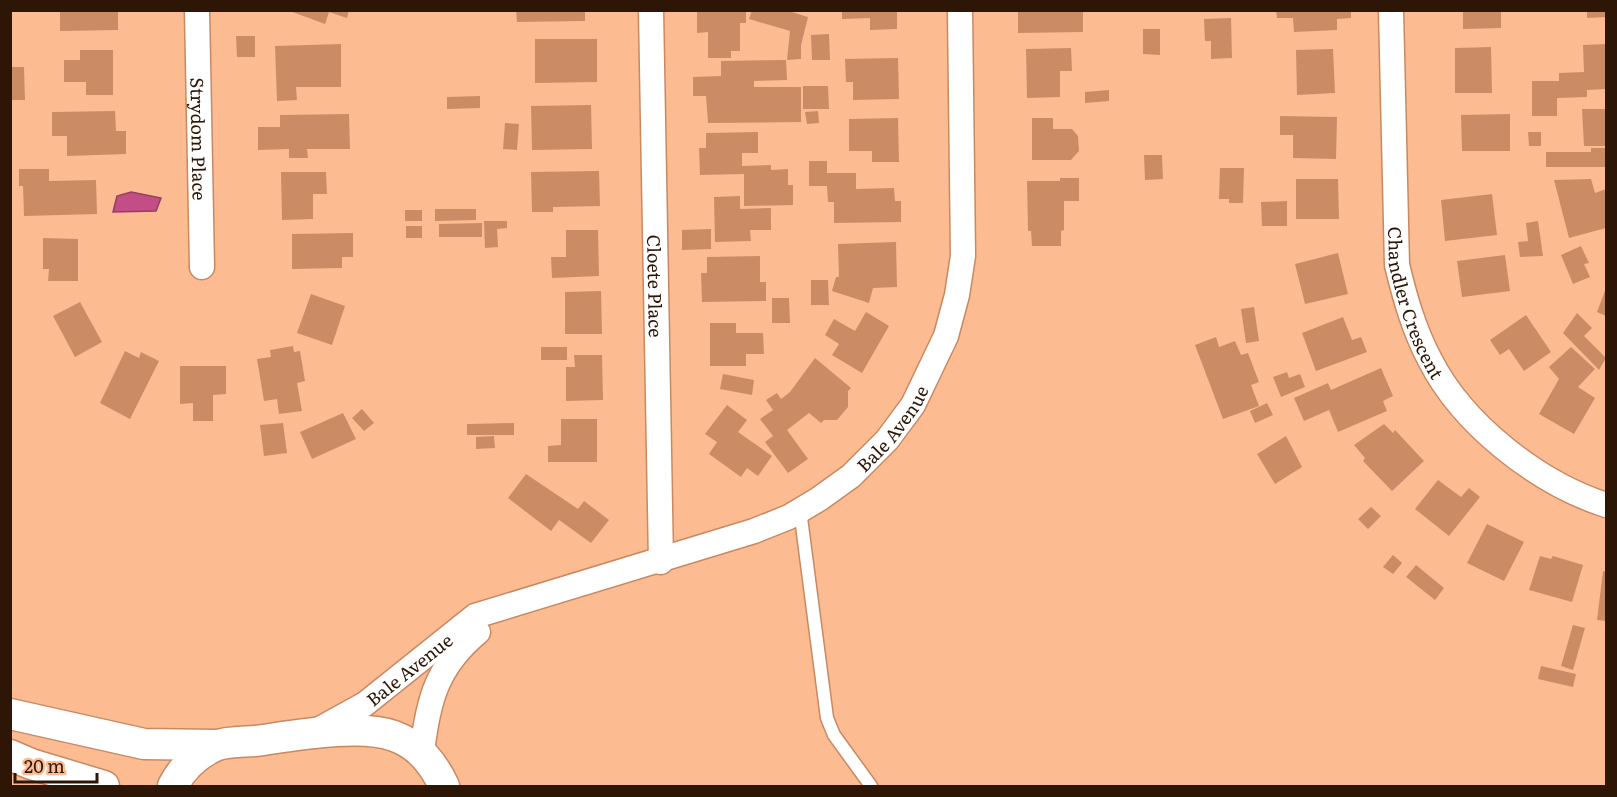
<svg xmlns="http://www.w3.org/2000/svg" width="1617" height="797" font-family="Literata,serif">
<rect width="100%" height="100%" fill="#fdbb92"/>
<!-- water -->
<path fill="#c34e87" stroke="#963d60" stroke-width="1.5" d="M131,192L161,198L156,211L113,212L117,196Z"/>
<!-- building -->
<path fill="#cb8c65" d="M60,10H118V30L60,31Z
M287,10H349L347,18L329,12L325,24Z
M516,10H585V21L517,22Z
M697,10H746V23H740V51H731V58H708V32L697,33Z
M752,10H785L808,17L801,45V59L787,60L790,31L749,19Z
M842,10H897V29L870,30V18L842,19Z
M1018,10H1083V32L1018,33Z
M1276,10H1351V18L1337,19V30L1294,32L1293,18H1277Z
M1463,10H1501V28L1463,29Z
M1587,10H1606V17L1587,18Z
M1231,18L1232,58L1211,59V41H1205L1204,19Z
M1143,29H1160V55L1143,54Z
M829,34L830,60H812L811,35Z
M236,36H255V57H237Z
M535,39H597V82L535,83Z
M341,44V87H296L297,100L277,101L275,46Z
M1606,44V89L1587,90V97L1557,98V116H1532V81H1559V73L1584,72L1583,45Z
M1491,47L1492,93H1455V48Z
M1071,48L1072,71H1060V97L1027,98L1026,49Z
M1333,49L1335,93L1297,95L1296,50Z
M80,50H113V95H86V82H64V60H80Z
M898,58L899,99L853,100V82H846L845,59Z
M786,60L787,80L754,81V87H801V122L708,123L706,96H693V77L721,76V61Z
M10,67H24L25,100H10Z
M803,86H828L829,109H803Z
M1109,90V101L1085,103V92Z
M480,96V108L447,109V97Z
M591,105L592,149L532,150L531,106Z
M1582,109H1606V146H1584Z
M115,111L116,131H126V154L67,156V136H52V112Z
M818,111L819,123L807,124L805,112Z
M349,114L350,149H307L308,158H289V149L258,150V127H280V115Z
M1510,114V151H1462L1461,115Z
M1280,116L1337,117L1336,159L1293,158V135H1280Z
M898,118L899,162H872V151H849V119Z
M1032,118H1053V129H1072L1078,136L1079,151L1071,160H1032Z
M505,123L519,124L517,150L503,149Z
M758,132V153H742V166L771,165V170L788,169V185H793V205L744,206V174L700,175L699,148H706V133Z
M1528,132H1541V146H1529Z
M1591,148H1606V167H1546V152H1591Z
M1144,155H1162L1163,179L1145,180Z
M809,161H827V173H856V189L894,188L895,201H901V222L834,223V202H828L827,186H809Z
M1220,168H1244L1243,203H1229V199H1219Z
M19,169H49V181L96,180L97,214L24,216L23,186H19Z
M599,171L600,206L553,207V212H532L531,172Z
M281,172H326L327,194H313V219L282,220Z
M1060,178H1079V201H1064V230L1061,231V246H1032L1031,231H1028L1027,181H1060Z
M1296,179H1338L1339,219H1296Z
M1591,179L1595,193L1606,189V228L1569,238L1554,180Z
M1492,194L1497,235L1445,241L1441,200Z
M740,196V209L771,208V230H750L751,241L715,242L714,197Z
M1287,201V226H1262L1261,202Z
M435,209H476V220L435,221Z
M405,210H422V221H405Z
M484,221H507V228L497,229L498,247L485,248Z
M1538,221L1543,256L1520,257L1518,242L1528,241L1526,223Z
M482,223V237H439V224Z
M406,226H422V238H406Z
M711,229V249L682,250V230Z
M566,230H598L599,276L552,278L551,257H566Z
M353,233V257H342V268L292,269V234Z
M43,238L78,239V281H48L49,269H43Z
M896,242L897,287L873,288L869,303L832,291L836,277H839L838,244Z
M1581,246L1589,263L1584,264L1590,277L1573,284L1561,255Z
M1338,253L1348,294L1305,304L1295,264Z
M1505,255L1510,291L1462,297L1457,261Z
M760,256V282H766V301L702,302L701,273H707V257Z
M811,280H828L829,305H811Z
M1606,288V316L1597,312Z
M601,291L602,334H565V292Z
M311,294L345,306L332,345L297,333Z
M772,298H789L790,323H772Z
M80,302L102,342L75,357L53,316Z
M1254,307L1259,341L1246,343L1241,309Z
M866,312L889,326L862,373L832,355L839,344L825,335L834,319L855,331Z
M1577,313L1592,328L1584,336L1606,358L1599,370L1563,333Z
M1526,315L1551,352L1524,371L1509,349L1500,355L1490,340Z
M1343,317L1352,340L1361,337L1367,352L1316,371L1302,333Z
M710,323H736V333H763L764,354H746V366H710Z
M1216,337L1219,347L1235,341L1241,355L1248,353L1259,382L1251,385L1259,406L1223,419L1195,345Z
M293,346L294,352L300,351L305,381L297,383L302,411L279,414L277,399L264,401L257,359L271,357L270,350Z
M541,347H567V360H541Z
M1571,347L1595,369L1578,387L1595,398L1574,434L1539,414L1559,379L1549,367Z
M125,351L139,358L141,352L159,361L130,419L100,403Z
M574,355H602L603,400L566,401V367H575Z
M815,358L851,388L848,391V407L837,420H824L821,423L809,413L787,430L808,459L788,473L765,442L773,436L760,419L773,410L766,400L777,393L781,399L790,392Z
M180,366H226V394L213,395V421H193V403L180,404Z
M1381,368L1393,396L1383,401L1387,411L1338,432L1329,410L1304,421L1294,398L1328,383L1331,390Z
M1287,372L1289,378L1300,374L1305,387L1281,397L1273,377Z
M723,374L754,380L752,395L720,389Z
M1267,403L1273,415L1255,423L1250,411Z
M727,405L747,420L738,432L772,456L758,476L747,468L741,477L709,454L717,442L705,434Z
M362,409L374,423L364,431L352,418Z
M343,413L356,439L312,459L300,432Z
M561,419H597V462H548V446L561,445Z
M283,423L287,453L264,456L260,425Z
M514,423V435H467V424Z
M1384,424L1393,433L1395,430L1424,461L1392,491L1363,461L1365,458L1354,445Z
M494,436L495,448L476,449V437Z
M1286,436L1302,467L1275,484L1257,454Z
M526,474L578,509L584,501L609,520L591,543L559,520L551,531L508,498Z
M1438,480L1461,497L1469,488L1480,497L1449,536L1415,509Z
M1371,507L1381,516L1368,529L1358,519Z
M1487,524L1524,542L1504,581L1467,563Z
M1393,555L1402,563L1393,574L1383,567Z
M1540,556L1551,559L1553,556L1583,565L1572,602L1529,590Z
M1416,565L1444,588L1435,600L1406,577Z
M1603,571L1606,572V621L1597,620Z
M1573,625L1585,628L1573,670L1561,666Z
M1541,666L1576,674L1573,687L1538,679Z"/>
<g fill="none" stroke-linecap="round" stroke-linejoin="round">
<defs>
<path id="service" d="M800,510L827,718L834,735L871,786"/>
<g id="minor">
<path id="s1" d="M197,10L202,267"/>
<path id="s2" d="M651,10L661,562"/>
<path id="s3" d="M1391,10L1397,265C1405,298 1414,330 1430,360C1463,425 1538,483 1606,505"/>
<path id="s4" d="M316,731L365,704L475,616L754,531L789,517L819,499L851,476L887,440L913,405L946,336L957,295L963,256L960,10"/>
<path d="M422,752C428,700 437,666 478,632"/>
</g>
<path id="tertiary" d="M10,714L144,744L217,745
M10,755L31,764L104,786
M173,786C182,768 196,755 215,746C227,741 243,742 256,741C292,736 361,723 394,736C419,745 433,763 444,786"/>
</defs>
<!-- service casing -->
<use href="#service" stroke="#c88962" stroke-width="15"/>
<!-- minor casing -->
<use href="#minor" stroke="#c88962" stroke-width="27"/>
<!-- tertiary casing -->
<use href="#tertiary" stroke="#c88962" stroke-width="33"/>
<!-- service -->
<use href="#service" stroke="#fff" stroke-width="12"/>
<!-- minor -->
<use href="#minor" stroke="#fff" stroke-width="24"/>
<!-- tertiary -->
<use href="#tertiary" stroke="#fff" stroke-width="30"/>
</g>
<g text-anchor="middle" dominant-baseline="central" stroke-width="4.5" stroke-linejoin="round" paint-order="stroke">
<!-- street labels -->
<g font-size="18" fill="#2e1606" stroke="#fdbb92">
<text stroke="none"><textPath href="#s1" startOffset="129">Strydom Place</textPath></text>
<text stroke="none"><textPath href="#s2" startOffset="276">Cloete Place</textPath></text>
<text stroke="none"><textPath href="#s3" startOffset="296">Chandler Crescent</textPath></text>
<text stroke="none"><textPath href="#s4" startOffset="664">Bale Avenue</textPath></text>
<text stroke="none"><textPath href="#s4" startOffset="112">Bale Avenue</textPath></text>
</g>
</g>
<!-- border -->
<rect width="1617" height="797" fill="none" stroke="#2e1606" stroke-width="24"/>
<!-- scale -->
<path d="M15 773v9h82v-9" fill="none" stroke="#2e1606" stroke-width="3"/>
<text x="24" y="773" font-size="18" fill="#2e1606" stroke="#fdbb92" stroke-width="4.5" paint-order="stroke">20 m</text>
</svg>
